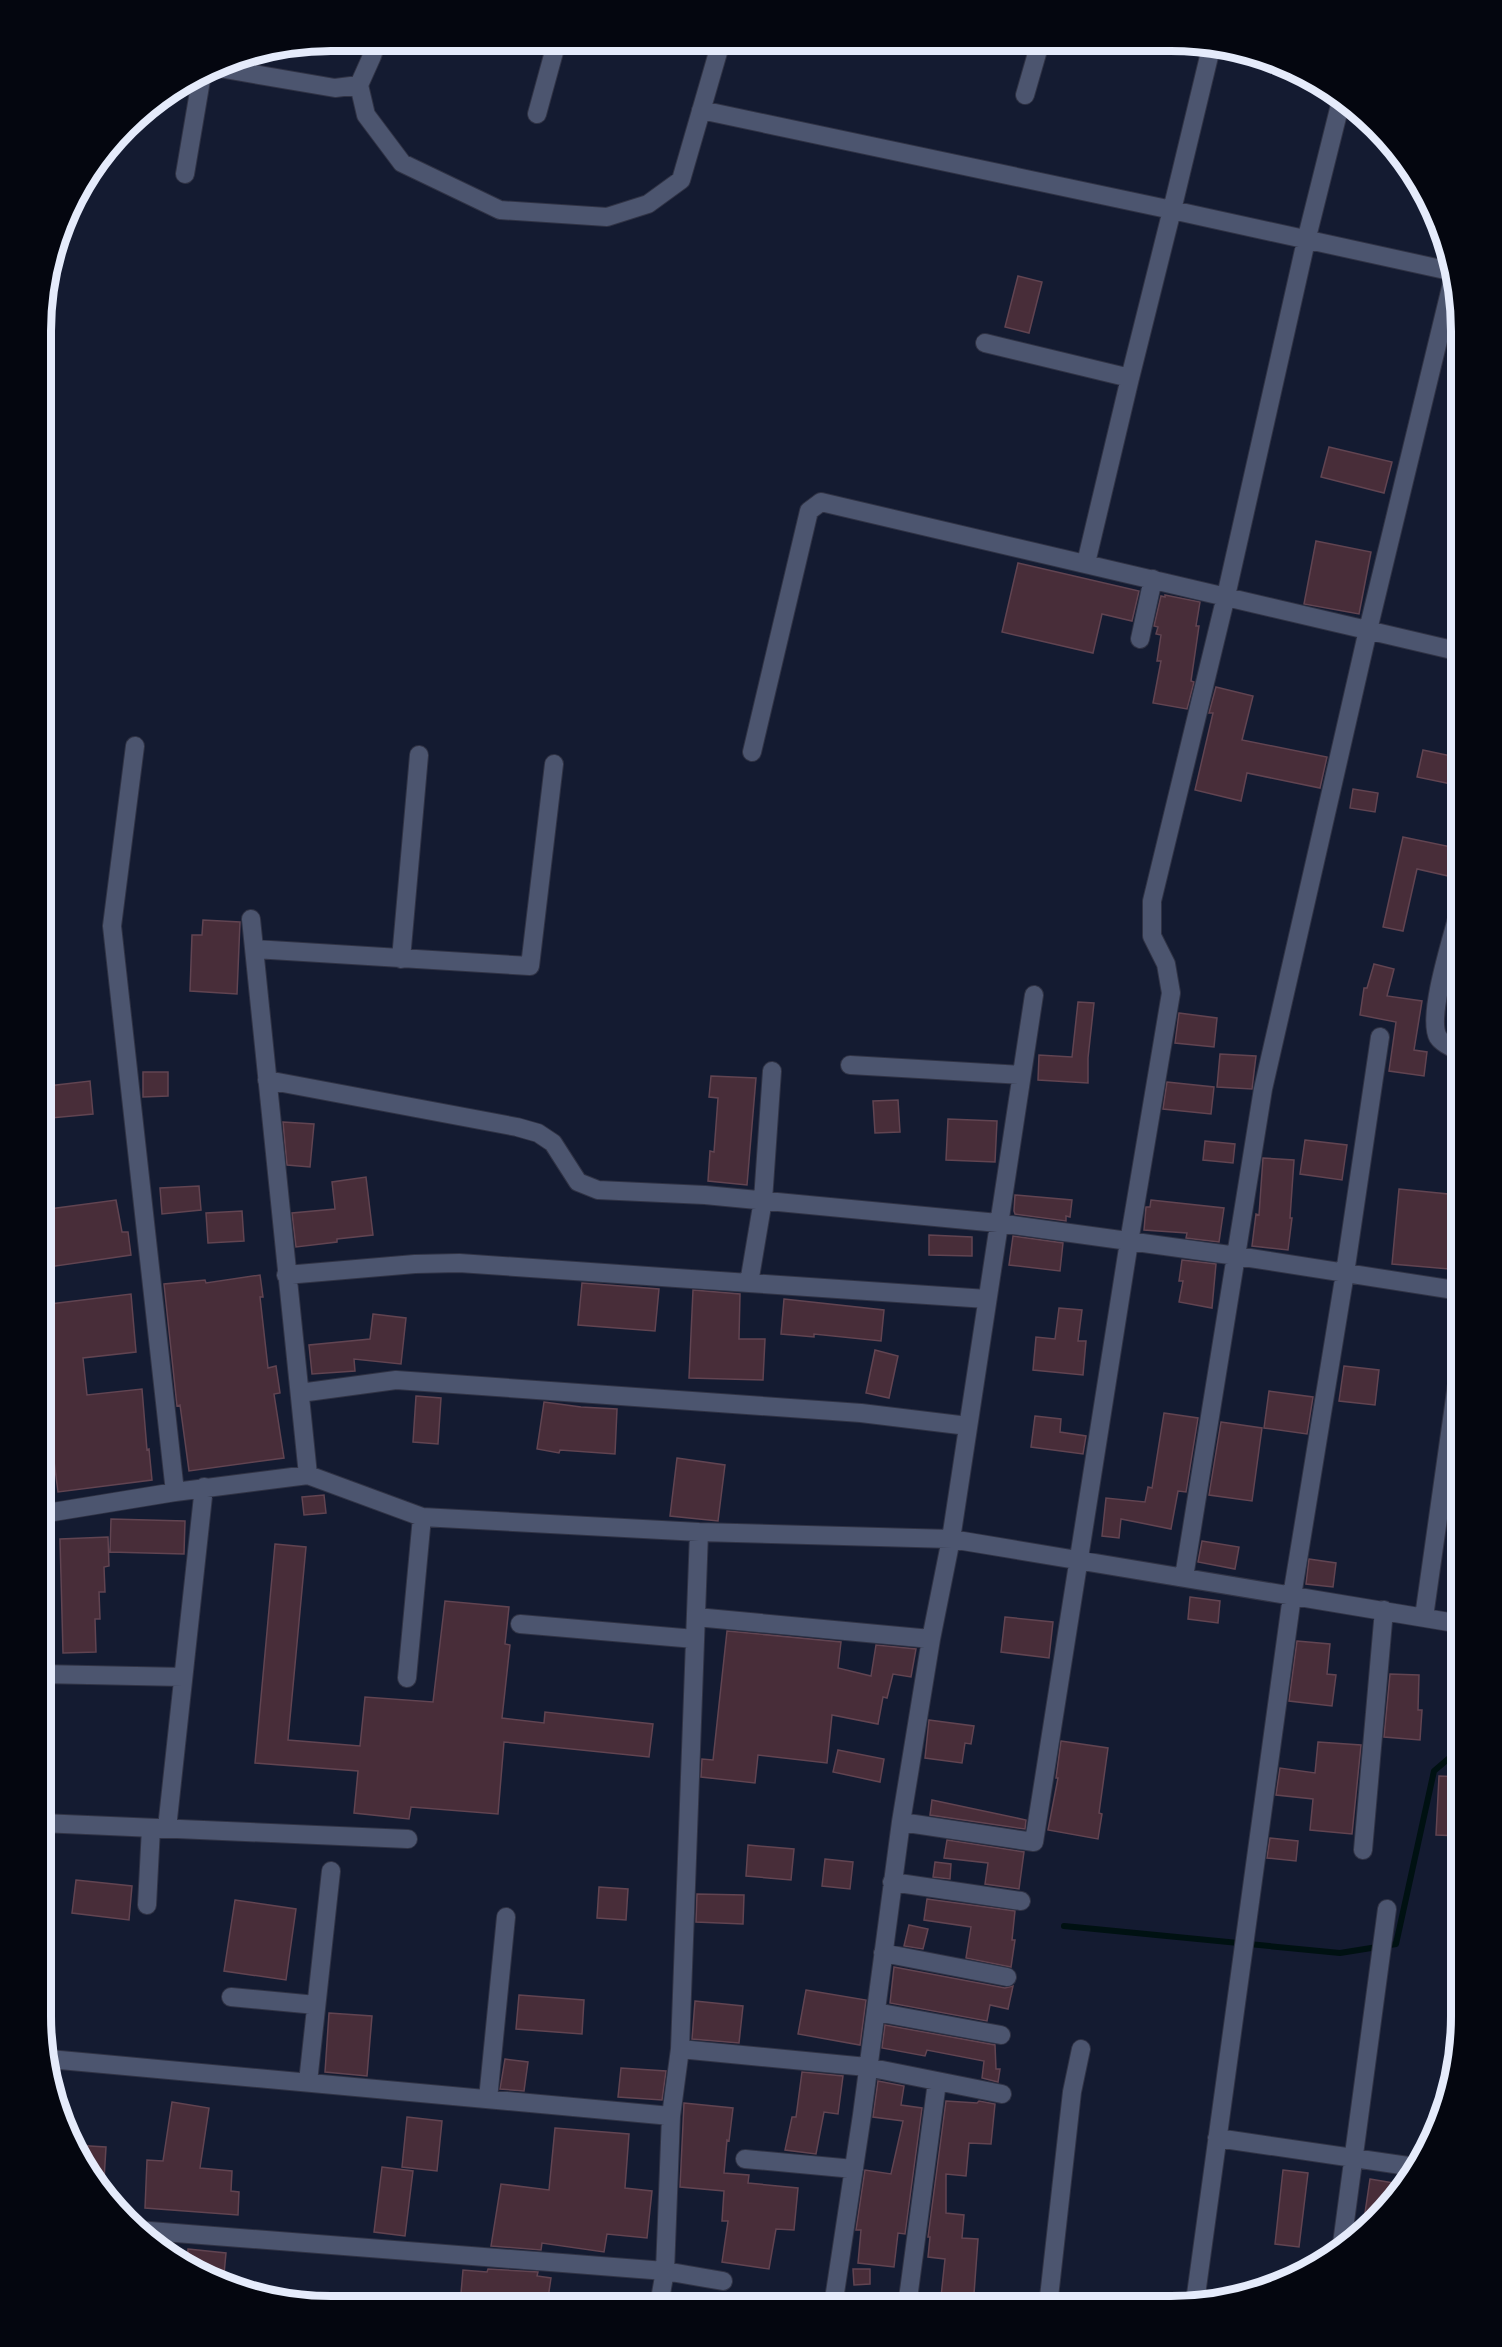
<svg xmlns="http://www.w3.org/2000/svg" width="1502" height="2347" font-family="Montserrat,sans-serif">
<rect width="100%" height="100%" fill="#141b31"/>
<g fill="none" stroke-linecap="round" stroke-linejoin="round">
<!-- stream -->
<path stroke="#001112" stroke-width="6" d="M1064,1926L1340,1953L1396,1944L1434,1771L1461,1748"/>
</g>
<!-- building -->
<path fill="#482d39" stroke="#614451" stroke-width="1.5" d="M1018,276L1042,282L1029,333L1005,327Z
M1329,447L1392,462L1384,493L1321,477Z
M1316,541L1371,552L1359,614L1304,604Z
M1018,563L1139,591L1132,621L1102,614L1093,653L1002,632Z
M1165,595L1200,602L1196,626H1199L1191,681L1194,682L1187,709L1153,703L1161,661H1157L1161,635L1156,634L1158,627L1154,626L1161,596L1165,597Z
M1216,687L1253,696L1242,740L1327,757L1320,788L1247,773L1241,801L1195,790L1213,713H1209Z
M1423,750L1461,758V786L1417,777Z
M1353,789L1378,793L1375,812L1350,808Z
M1403,837L1461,849L1457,878L1417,869L1403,931L1383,927Z
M203,920L240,922L237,994L190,991L192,935H202Z
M1374,964L1394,969L1387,996L1422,1001L1414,1050L1427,1052L1424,1076L1389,1071L1396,1022L1360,1015L1364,988H1367Z
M1078,1002L1094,1003L1088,1058V1083L1038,1080L1039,1055L1072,1057Z
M1179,1013L1217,1018L1214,1047L1175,1043Z
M1220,1054L1256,1056L1252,1089L1217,1087Z
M143,1072H168V1096L143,1097Z
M711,1076L756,1078L747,1185L708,1181L710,1151L714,1152L718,1098L709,1097Z
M90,1081L93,1114L51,1118L48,1086Z
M1167,1082L1214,1087L1211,1114L1163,1109Z
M898,1100L900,1132L875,1133L873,1101Z
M948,1119L997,1121L995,1162L946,1160Z
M283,1122L314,1124L310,1167L287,1165Z
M1305,1140L1347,1145L1342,1180L1300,1174Z
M1205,1141L1235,1144L1233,1163L1203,1160Z
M1263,1158L1294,1160L1290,1218H1292L1288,1250L1252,1246L1256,1214L1259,1215Z
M366,1177L373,1235L337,1239V1242L296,1247L292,1213L335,1209L332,1182Z
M199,1186L201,1210L162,1214L160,1188Z
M1399,1189L1458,1195L1449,1269L1392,1264Z
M1015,1195L1072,1200L1070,1217L1066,1216V1221L1015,1214L1014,1211Z
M116,1200L122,1232H128L131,1255L42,1268V1210Z
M1151,1200L1224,1208L1219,1242L1186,1238L1187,1233L1144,1230L1146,1207H1150Z
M242,1211L244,1241L208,1243L206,1213Z
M929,1235L972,1237V1256L929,1255Z
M1013,1236L1063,1243L1060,1271L1009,1265Z
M1182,1260L1216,1264L1212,1308L1179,1302L1183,1281H1179Z
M260,1275L263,1297H260L268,1368L276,1366L280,1393L274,1394L284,1458L189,1471L180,1405L177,1406L164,1284L205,1280L206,1283Z
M582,1283L659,1289L655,1331L578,1325Z
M693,1290L740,1294L739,1339H765L763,1380L689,1378Z
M131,1294L136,1352L83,1358L87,1395L142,1389L147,1450L149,1449L152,1480L58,1492L41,1360L42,1305Z
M784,1299L884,1310L881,1341L814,1334V1337L781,1334Z
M1059,1308L1082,1310L1078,1341H1086L1083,1375L1033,1370L1036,1337L1055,1339Z
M373,1314L406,1318L401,1364L354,1359L355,1371L312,1374L309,1345L370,1339Z
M875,1350L898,1356L889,1398L866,1393Z
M1344,1366L1379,1370L1375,1405L1339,1401Z
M1269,1391L1313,1397L1307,1434L1264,1428Z
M416,1396L441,1398L438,1444L413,1442Z
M544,1402L581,1407L617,1409L615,1454L560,1450L559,1453L537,1449Z
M1164,1413L1198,1418L1186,1492L1178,1491L1171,1529L1121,1519L1119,1538L1102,1536L1106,1498L1145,1502L1148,1487L1152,1488Z
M1035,1416L1061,1419L1060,1432L1086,1436L1083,1454L1031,1447Z
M1221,1422L1262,1428L1252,1501L1209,1495Z
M677,1458L725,1465L718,1521L670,1516Z
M324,1495L326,1513L304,1515L302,1497Z
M111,1519L185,1521L184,1554L110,1552Z
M108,1537L109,1566L104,1567L105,1592H99L100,1619H95L96,1652L63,1653L60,1539Z
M1202,1541L1239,1547L1235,1569L1198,1562Z
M275,1544L306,1547L288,1740L360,1746L365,1697L433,1702L445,1601L509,1607L505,1644L510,1645L502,1718L544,1723L545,1712L653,1724L649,1757L504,1742L498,1814L411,1807L409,1819L354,1813L358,1771L255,1763Z
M1309,1559L1336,1563L1333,1587L1306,1584Z
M1190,1597L1220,1601L1218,1623L1188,1619Z
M1005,1617L1053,1622L1049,1658L1001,1652Z
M727,1631L841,1642L838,1668L871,1676L876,1645L916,1649L911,1677L893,1674L887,1698L883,1697L878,1724L832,1715L827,1763L758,1755L755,1783L701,1777L702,1759L713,1760Z
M1297,1641L1330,1644L1327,1674L1336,1675L1332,1706L1289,1701Z
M1390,1674L1419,1675L1418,1710H1422L1420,1740L1384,1737Z
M929,1720L974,1726L971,1744L965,1743L962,1763L925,1758Z
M1061,1741L1108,1748L1099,1813L1102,1814L1098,1839L1048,1830L1058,1778H1056Z
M1318,1742L1361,1745L1352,1834L1310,1830L1313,1799L1276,1795L1280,1768L1315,1773Z
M838,1750L884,1759L880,1782L833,1772Z
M1439,1776L1461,1777V1836L1436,1835Z
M932,1800L1026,1820L1025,1829L930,1815Z
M1270,1838L1298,1841L1296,1861L1267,1858Z
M947,1840L1024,1852L1019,1889L985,1884L988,1863L944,1858Z
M748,1845L794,1849L791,1880L746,1876Z
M825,1859L853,1862L850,1889L822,1886Z
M935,1862L951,1864L950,1879L933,1877Z
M76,1880L132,1886L129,1920L72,1913Z
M599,1887L628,1889L626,1920L597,1918Z
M697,1894L744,1895L743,1924L696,1922Z
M927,1899L1015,1911L1012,1940H1015L1011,1967L966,1958L971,1927L924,1920Z
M235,1900L296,1909L286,1980L224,1971Z
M909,1925L928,1929L923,1949L904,1946Z
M894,1967L1005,1988L1013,1986L1008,2009L990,2005L987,2021L890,2003Z
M806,1990L866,2000L860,2045L798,2034Z
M519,1995L584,2000L582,2034L516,2029Z
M695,2001L743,2006L739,2043L692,2039Z
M329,2013L372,2016L367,2076L325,2072Z
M885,2025L995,2045L996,2069H1000L998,2082L982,2078L984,2061L927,2050L925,2056L882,2048Z
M505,2059L528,2062L524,2091L500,2089Z
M621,2068L666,2071L662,2100L618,2097Z
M802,2072L843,2076L838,2114L824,2112L816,2154L785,2150L792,2117H796Z
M878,2081L904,2086L901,2105L922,2108L905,2234L898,2233L894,2267L858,2263L861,2230H856L865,2170L891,2174L903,2121L873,2117Z
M946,2101L977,2103L979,2101L995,2104L991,2144L969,2143L966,2176L946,2174V2213L964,2215L962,2238L978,2239L974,2294H971L970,2306H940L945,2259L928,2257L930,2237H928Z
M172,2102L209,2108L200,2168L232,2171L231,2191L239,2192L238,2215L145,2208L147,2160L163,2161Z
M684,2103L733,2108L729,2141L727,2140L724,2173L749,2175L748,2183L798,2188L794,2230L776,2229L769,2269L722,2262L728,2221H722L724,2191L680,2187Z
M407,2117L442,2121L437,2171L402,2167Z
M555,2128L629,2134L625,2188L652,2191L647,2238L607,2234L604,2252L542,2243L541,2250L491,2246L501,2184L549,2190Z
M73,2145L106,2147L103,2196L101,2193Z
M382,2167L413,2171L405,2236L374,2232Z
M1283,2170L1308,2173L1299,2247L1275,2244Z
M1370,2179L1406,2185L1402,2193L1362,2233Z
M188,2249L226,2253L223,2285L187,2265Z
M488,2269L538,2272L537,2276L551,2278L547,2305H460L463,2270L487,2272Z
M853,2269H870V2284L854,2285Z"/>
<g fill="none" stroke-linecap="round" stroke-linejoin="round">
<defs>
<path id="minor" d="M874,43V42
M1212,44L1172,210L1450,271
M213,67L335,88L359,85L372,56L377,41
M359,85L366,115L402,163L500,210L607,217L648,204L681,180L721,42
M1025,95L1040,43
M701,110L1172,210L1130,378L985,343
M537,114L557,41
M185,174L202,74
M1086,563L1130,378
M1140,639L1153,579
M135,746L112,926L175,1492
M752,752L809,511L821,502L1461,652
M251,919L308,1475
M254,949L530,966L554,764
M401,959L419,755
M1461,1053C1454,1048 1442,1044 1438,1037C1426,1016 1455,929 1461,904
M850,1065L1021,1075
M267,1080L517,1127L538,1133L553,1143L578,1182L598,1190L705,1195L998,1223L1237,1256L1461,1291
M286,1275L415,1264L459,1263L749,1283L763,1200L772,1071
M749,1283L987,1299
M300,1393L396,1380L861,1413L968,1426
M41,1514L175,1492L308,1475L422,1517L699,1532L951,1539L1461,1624
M1184,1577L1263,1089L1368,630L1452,283
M696,1617L931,1639
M1424,1617L1461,1356
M520,1624L695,1639
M41,1674L183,1677
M407,1678L422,1517
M901,1822L1034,1842L1129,1242L1171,993L1166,964L1152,936V901L1226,596L1306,241L1342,97
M41,1823L408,1839
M167,1828L204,1487
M1363,1850L1384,1610
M892,1882L1021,1901
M147,1905L151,1828
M883,1953L1007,1977
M231,1997L316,2005
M876,2012L1001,2035
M680,2049L867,2067L1002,2094
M49,2059L671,2116
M308,2082L331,1871
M488,2099L506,1917
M1217,2138L1415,2167
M745,2159L854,2169
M137,2230L665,2271L723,2281
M1341,2251L1387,1909
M1195,2302L1292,1596L1345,1273L1380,1037
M659,2305L665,2271L671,2116L680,2049L699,1532
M833,2306L862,2115L901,1822L931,1639L951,1539L1034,995
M907,2306L937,2082
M1048,2306L1072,2092L1081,2049"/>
</defs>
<!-- minor casing -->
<use href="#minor" stroke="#303345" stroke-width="20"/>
<!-- minor -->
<use href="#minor" stroke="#4c556f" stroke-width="18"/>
</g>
<!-- crop -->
<path d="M0 0H1502V2347H0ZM331 51H1171A280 280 0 0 1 1451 331V2016A280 280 0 0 1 1171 2296H331A280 280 0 0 1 51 2016V331A280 280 0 0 1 331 51Z" fill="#04060f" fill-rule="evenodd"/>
<path fill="none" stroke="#e5ebfb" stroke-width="8" d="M331 51H1171A280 280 0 0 1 1451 331V2016A280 280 0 0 1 1171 2296H331A280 280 0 0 1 51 2016V331A280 280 0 0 1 331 51Z"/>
</svg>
